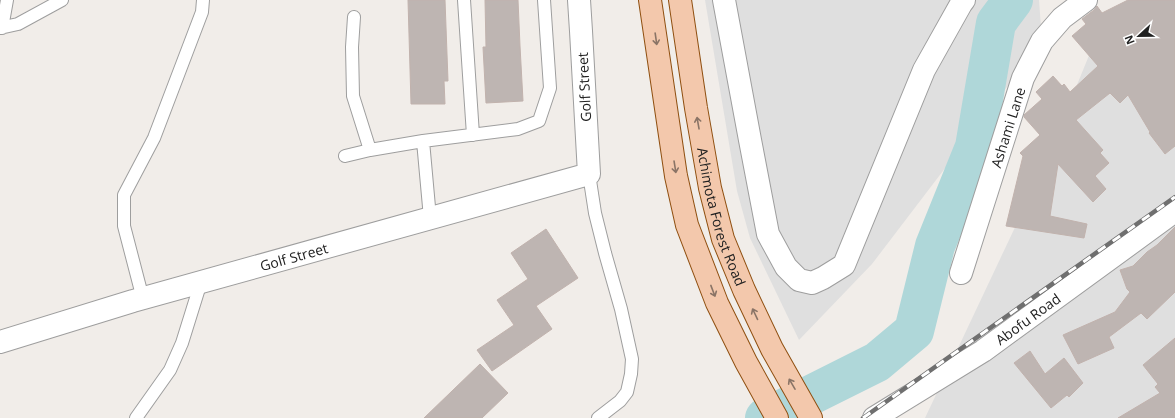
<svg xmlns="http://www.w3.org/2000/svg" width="1175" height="418" font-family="'Open Sans',sans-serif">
<rect width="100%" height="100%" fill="#f1ede9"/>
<!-- residential -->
<path fill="#dfdfdf" d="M705,0H1039L1042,41L872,264L799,340L750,238L737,191Z
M1175,0V418H925L1043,168L1090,53Z"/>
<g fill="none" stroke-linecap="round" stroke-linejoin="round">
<!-- river -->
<path stroke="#afd7d9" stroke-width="40" d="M765,418L877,362L914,331L935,246L975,147L996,23L1013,0"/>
</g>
<!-- building -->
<path fill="#beb5b2" stroke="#c1b2ad" d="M408,0H445L448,81H444L445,104H411Z
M485,0H518L520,46L523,101L486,103L483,47H486Z
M1128,0H1175V146L1165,154L1149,133L1150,132L1128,95L1120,103L1110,93L1076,120L1103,150L1100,153L1109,163L1095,176L1106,189L1093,202L1058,164L1050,216L1087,224L1084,238L1006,226L1023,156L1020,153L1040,135L1024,117V115L1042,99L1036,92L1053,76L1062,86L1064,84L1070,92L1098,66L1072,36L1086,24L1082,19L1094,10L1097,6L1102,13Z
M1175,227V292L1147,319L1141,313L1109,337L1114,348L1078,364L1063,335L1115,312L1130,292L1127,289L1120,270L1133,266L1147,252L1157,245Z
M546,229L578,278L536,306L552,329L492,371L477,350L514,325L497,300L528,279L511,253Z
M1175,338V418H1118L1160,393L1155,387L1158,384L1143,365Z
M1030,351L1045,374L1064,358L1083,383L1069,397L1067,395L1051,408L1014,363Z
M480,364L508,393L482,418H424Z"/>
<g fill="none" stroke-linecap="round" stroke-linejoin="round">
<defs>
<path id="service" d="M464,0L473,135
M354,17L352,47L353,96L370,150
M0,28L18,24L62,0
M2,28L7,0
M423,141L430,218
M345,156L370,150L423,141L518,129L539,121L550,88L544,0
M589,174L595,213L605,253L621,309L632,359L631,374L627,392L620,401L598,418
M143,299L124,226V195L154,138L202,12L203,0
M136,418L170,370L182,343L201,282"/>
<g id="minor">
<path d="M724,0L750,140L768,234L786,267L799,280L812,283L823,278L844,265L924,70L961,4L964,0"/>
<path id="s1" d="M961,273L1023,78L1042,41L1062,18L1086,0"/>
<path id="s2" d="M0,342L133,301L589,174L581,31L579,0"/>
<path id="s3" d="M874,418L983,351L1175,211"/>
</g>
<g id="primary">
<path d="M650,0L676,176L687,225L717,303L746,362L777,418"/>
<path id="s4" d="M680,0L696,108L710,188L723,239L744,290L772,349L811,418"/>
</g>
</defs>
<!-- service casing -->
<use href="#service" stroke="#9e9e9e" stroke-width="14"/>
<!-- minor casing -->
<use href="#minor" stroke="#9e9e9e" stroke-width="24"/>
<!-- primary casing -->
<use href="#primary" stroke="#8f4f10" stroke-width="24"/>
<!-- service -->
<use href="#service" stroke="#fff" stroke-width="12"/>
<!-- minor -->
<use href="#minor" stroke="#fff" stroke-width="22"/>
<!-- primary -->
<use href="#primary" stroke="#f3c8ac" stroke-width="22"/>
<defs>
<path id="rail" d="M863,418L1175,197"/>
</defs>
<!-- rail casing -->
<use href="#rail" stroke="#6f6f6f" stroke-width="4.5"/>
<!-- rail -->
<use href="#rail" stroke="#fff" stroke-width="3" stroke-dasharray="9" stroke-linecap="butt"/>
</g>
<!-- one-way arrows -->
<defs><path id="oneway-shaft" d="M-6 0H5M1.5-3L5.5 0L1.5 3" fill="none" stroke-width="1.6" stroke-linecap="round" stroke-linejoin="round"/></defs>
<g stroke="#8a7466">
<use href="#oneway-shaft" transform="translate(656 39) rotate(82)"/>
<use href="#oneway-shaft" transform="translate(698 123) rotate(-100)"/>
<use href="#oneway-shaft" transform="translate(675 167) rotate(81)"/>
<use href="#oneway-shaft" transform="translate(713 291) rotate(69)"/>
<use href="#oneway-shaft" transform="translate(755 314) rotate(-115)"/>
<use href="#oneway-shaft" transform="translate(792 384) rotate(-120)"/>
</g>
<g text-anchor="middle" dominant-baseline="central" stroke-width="4" stroke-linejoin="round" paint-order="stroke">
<!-- street labels -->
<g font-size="14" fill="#212121" stroke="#fff">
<text transform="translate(584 87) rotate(-93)">Golf Street</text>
<text stroke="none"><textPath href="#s1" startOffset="153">Ashami Lane</textPath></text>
<text stroke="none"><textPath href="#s4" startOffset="221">Achimota Forest Road</textPath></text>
<text stroke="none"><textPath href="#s2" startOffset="306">Golf Street</textPath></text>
<text stroke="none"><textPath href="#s3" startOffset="183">Abofu Road</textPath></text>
</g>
</g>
<!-- north arrow -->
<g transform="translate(1139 36) rotate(248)" stroke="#ffffff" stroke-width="3" paint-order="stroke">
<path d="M0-3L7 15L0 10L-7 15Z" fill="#212121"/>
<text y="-6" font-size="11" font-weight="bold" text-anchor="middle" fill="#212121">N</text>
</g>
</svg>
